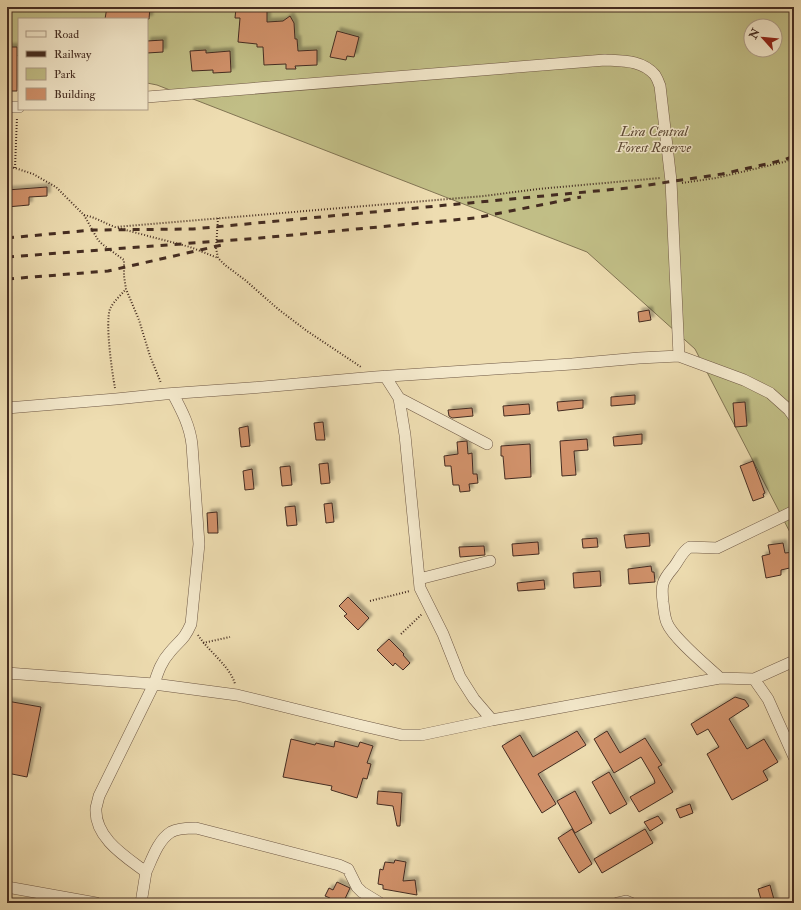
<svg xmlns="http://www.w3.org/2000/svg" width="801" height="910" font-family="'IM FELL Double Pica',serif">
<defs>
<filter id="shadow"><feDropShadow dx="3.5" dy="-3.5" stdDeviation="1" flood-color="#0004"/></filter>
</defs>
<rect width="100%" height="100%" fill="#eeddb1"/>
<filter id="stains"><feTurbulence type="fractalNoise" baseFrequency=".005" numOctaves="4"/><feColorMatrix values="0 0 0 0 .2 0 0 0 0 .09 0 0 0 0 .02 0 0 0 .5 -.17"/></filter>
<radialGradient id="worn" r=".72"><stop offset=".6" stop-color="#630" stop-opacity="0"/><stop offset="1" stop-color="#630" stop-opacity=".3"/></radialGradient>
<!-- green -->
<path fill="#c1be86" stroke="#827554" fill-rule="evenodd" d="M7,7H794V540L695,349L587,252L157,85L147,83V19H19V56L7,53ZM751,26H775V50H751Z"/>
<!-- building -->
<path fill="#d0916b" stroke="#442c21" filter="url(#shadow)" d="M107,7H150L149,19H105Z
M239,7H249V9L267,8V22L283,21L290,16L294,23L295,39H297L298,51L317,50V65L295,66L296,69H286V64L264,65L263,47H257V44L238,42L240,18H235L236,8H239Z
M337,31L359,37L354,57L347,56L346,60L330,57Z
M163,40V52L147,53V41Z
M7,47H17V91H7Z
M206,50V53L230,51L231,72L213,73V70L192,71L190,51Z
M47,187V196L29,197V205L7,207V190Z
M649,310L651,320L639,322L638,312Z
M635,395V404L611,406V397Z
M583,400V408L558,411L557,402Z
M745,402L747,426L735,427L733,403Z
M529,404L530,414L504,416L503,406Z
M472,408L473,416L452,418L449,416L448,410Z
M323,422L325,440H316L314,423Z
M248,426L250,446L241,447L239,428Z
M642,434V444L614,446L613,437Z
M587,439L588,450L574,451L576,475L562,476L560,441Z
M467,441L468,454L472,453L473,474H477L478,483L469,484L470,491L460,492L459,485H453L451,466H445L444,456L458,454L457,442Z
M530,444L531,477L505,479L503,456H501V446Z
M753,461L765,493L763,494L764,497L753,501L740,466Z
M328,463L330,483L321,484L319,464Z
M290,466L292,485L282,486L280,467Z
M252,469L254,489L245,490L243,471Z
M332,503L334,522L326,523L324,504Z
M295,506L297,525L287,526L285,507Z
M217,512L218,533H208L207,513Z
M649,533L650,546L626,548L624,535Z
M597,538L598,547L583,548L582,539Z
M538,542L539,554L513,556L512,544Z
M783,543L785,553L794,552V567L781,570V575L766,578L762,556L770,554L768,545Z
M484,546L485,555L460,557L459,547Z
M651,566L652,572H654L655,582L629,584L628,569Z
M600,571L601,586L574,588L573,573Z
M544,580L545,589L518,591L517,583Z
M348,597L369,618L358,630L344,616L347,614L339,606Z
M389,639L404,654L403,655L410,663L403,670L395,663L393,666L377,650Z
M735,697L745,700L749,706L729,719L747,749L764,739L778,762L763,771L768,780L732,800L707,754L719,747L708,729L697,735L691,724Z
M7,701L41,707L27,777L7,773Z
M577,731L586,745L538,774L556,804L542,813L502,746L520,735L533,757Z
M607,731L620,753L645,738L662,765L658,767L673,792L639,812L630,797L655,783L654,779L641,757L614,773L594,739Z
M291,739L315,745L316,743L334,747L335,741L358,747L360,742L373,746L367,763L371,764L367,779L363,778L357,798L331,790L332,786L283,777Z
M609,772L627,804L610,814L592,782Z
M378,791L402,793L400,826H397L393,806L377,804Z
M575,791L592,823L575,833L557,801Z
M690,804L693,813L680,818L676,809Z
M658,816L663,823L650,831L644,822Z
M572,829L592,864L579,873L558,838Z
M645,829L653,843L602,873L594,859Z
M395,860L406,862L403,881L415,880L417,895L383,889V885L378,884L380,869L383,870L385,862L394,863Z
M337,882L350,888L343,903H328L330,898L325,896L329,888L333,890Z
M770,885L775,903H762L758,889Z"/>
<g fill="none" stroke-linecap="round" stroke-linejoin="round">
<defs>
<path id="street" d="M147,97L605,60C623,61 642,60 655,75C657,78 659,83 660,86L671,181L679,356
M7,107H19
M385,376L399,398L487,444
M399,398L405,435L420,588L443,634L460,677L474,699L492,720
M7,408L116,399L165,394L250,388L375,377L572,364L639,358L679,356L744,380L770,393L789,410L794,417
M419,579L490,561
M7,673L154,684L237,695L359,725L402,735H421L492,720L720,678L754,679L794,661
M720,678C707,666 673,638 667,623C664,616 664,609 663,602C661,585 662,581 673,568C679,561 682,551 690,547L717,548L794,511
M754,679L768,699L794,757
M146,872C152,859 158,840 171,832C178,828 188,828 196,828L339,865L348,869L357,887L362,892L380,903
M7,887L96,903
M141,903L146,872C126,857 94,838 96,808C97,804 98,800 99,796L154,684C158,672 161,662 170,652C180,640 184,640 191,624L199,544L192,445C190,426 182,411 173,394
M617,903L626,901L631,903"/>
</defs>
<!-- street casing -->
<use href="#street" stroke="#6e5845" stroke-width="12"/>
<!-- path -->
<path stroke="#442c21" stroke-width="2" stroke-dasharray="1 2" stroke-linecap="butt" d="M7,167L15,168L33,174L56,187L84,215L98,240L102,244L124,260V276L126,289L139,320L150,356L161,383
M15,168L17,117
M682,183L716,178L784,162L794,158
M84,215C95,217 104,223 115,227L484,196L538,189L660,178
M218,218L216,248L218,258L225,265L245,280L278,309L307,331L361,367
M118,228L190,247L218,258
M115,388C112,372 105,323 110,309C113,302 121,295 126,289
M370,601L410,591
M401,634L422,614
M198,635C208,651 230,666 235,684
M203,643L230,637"/>
<!-- street -->
<use href="#street" stroke="#f4e9cc" stroke-width="11"/>
<!-- rail -->
<path stroke="#442c21" stroke-width="3" stroke-dasharray="7 7" stroke-linecap="butt" d="M7,238L93,230L193,229L628,188L722,174L784,160L794,156
M7,257L260,238L475,218L581,197
M7,279L108,271L222,245"/>
</g>
<g text-anchor="middle" dominant-baseline="central" stroke-width="3" stroke-linejoin="round" paint-order="stroke">
<!-- park labels -->
<g font-size="14" font-style="italic" fill="#5d4935" stroke="#f4e9cc">
<text x="654" y="131">Lira Central<tspan x="654" dy="16">Forest Reserve</tspan></text>
</g>
</g>
<!-- margin -->
<rect width="801" height="910" fill="none" stroke="#eeddb1" stroke-width="24"/>
<rect x="8" y="8" width="785" height="894" fill="none" stroke="#442c21" stroke-width="2"/>
<rect x="12" y="12" width="777" height="886" fill="none" stroke="#442c21"/>
<!-- legend -->
<rect x="18" y="18" width="130" height="92" fill="#f4e9cc" stroke="#ae9d88"/>
<rect x="26" y="31" width="20" height="6" fill="#f4e9cc" stroke="#ae9d88"/>
<text x="54" y="38" font-size="12" fill="#442c21">Road</text>
<rect x="26" y="51" width="20" height="6" fill="#442c21" stroke="#ae9d88"/>
<text x="54" y="58" font-size="12" fill="#442c21">Railway</text>
<rect x="26" y="68" width="20" height="12" fill="#c1be86" stroke="#ae9d88"/>
<text x="54" y="78" font-size="12" fill="#442c21">Park</text>
<rect x="26" y="88" width="20" height="12" fill="#d0916b" stroke="#ae9d88"/>
<text x="54" y="98" font-size="12" fill="#442c21">Building</text>
<!-- north arrow -->
<g transform="translate(763 38) rotate(297)"><circle r="19" fill="#f4e9cc" stroke="#ae9d88"/>
<path d="M0-3L7 15L0 10L-7 15Z" fill="#8f2418"/>
<text y="-6" font-size="11" font-weight="bold" text-anchor="middle" fill="#442c21">N</text>
</g>
<rect width="100%" height="100%" filter="url(#stains)"/>
<rect width="100%" height="100%" fill="url(#worn)"/>
</svg>
